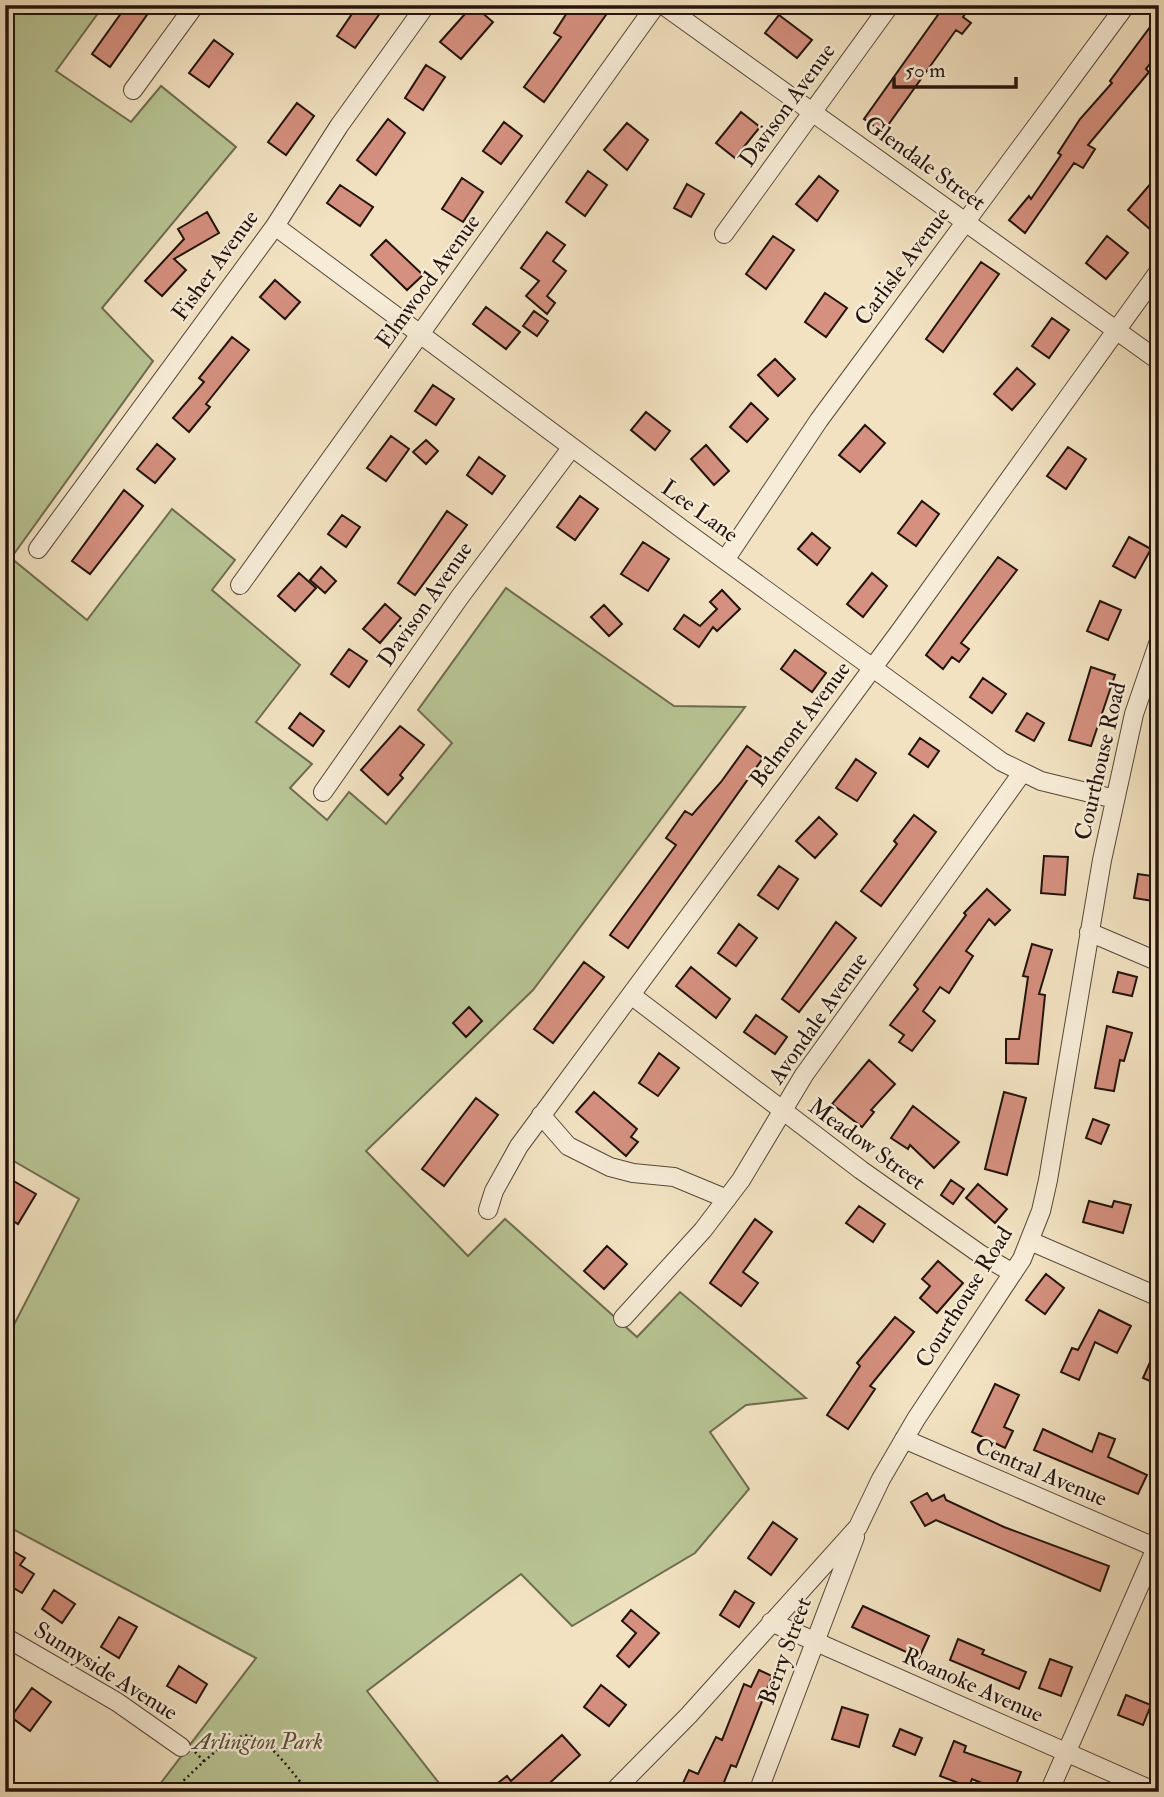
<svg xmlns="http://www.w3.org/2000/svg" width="1164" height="1797" font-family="'IM FELL Double Pica',serif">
<rect width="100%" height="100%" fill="#f2e2c1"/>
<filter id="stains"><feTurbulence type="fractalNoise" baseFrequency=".00286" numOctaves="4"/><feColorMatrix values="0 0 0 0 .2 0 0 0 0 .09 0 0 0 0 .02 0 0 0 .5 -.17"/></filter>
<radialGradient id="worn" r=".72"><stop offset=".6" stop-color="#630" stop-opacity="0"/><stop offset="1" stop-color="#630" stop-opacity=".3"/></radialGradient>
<!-- green -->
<path fill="#b8c494" stroke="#6e6c50" stroke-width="2" d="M5,5H104L56,71L131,122L161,86L236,147L102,308L153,361L11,558L87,620L172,509L235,560L212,590L300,665L256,722L312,764L290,788L327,820L349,792L386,824L452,743L418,710L506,588L674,706L745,707L533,990L366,1151L468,1256L505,1219L637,1337L680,1292L806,1398L746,1405L710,1432L749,1489L695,1553L572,1626L521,1574L367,1691L446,1792H154L256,1658L5,1525V1342L79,1199L5,1156Z"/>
<!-- building -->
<path fill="#d5907f" stroke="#23130d" stroke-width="2" d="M127,5H154L110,67L92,54Z
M358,5H386L355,48L337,36Z
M473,5L493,22L461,59L440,42Z
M572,5H613L544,102L524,87L561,37L554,33Z
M945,5H972L963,17L971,23L962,34L956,30L883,132L864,119Z
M779,15L812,40L797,58L765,33Z
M1159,15V52L1146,69L1149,72L1088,145L1095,149L1083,168L1074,163L1025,233L1009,220L1029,196L1031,199L1061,155L1058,153L1080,119L1112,83L1110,81Z
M214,40L233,54L209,87L189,73Z
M426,65L445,77L423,110L405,98Z
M297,103L314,116L286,155L268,142Z
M741,112L760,127L735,158L716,143Z
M388,119L405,133L376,175L357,160Z
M504,122L522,136L501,164L483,151Z
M627,123L648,140L627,170L604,150Z
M588,171L607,185L585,216L566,202Z
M1159,174V221L1151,230L1128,210Z
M819,176L838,191L817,221L796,204Z
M462,178L483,192L463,222L442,209Z
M687,184L704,194L691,217L674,208Z
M340,185L373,207L360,226L327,203Z
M207,212L219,233L174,259L186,270L162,296L145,281L184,239L178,229Z
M547,232L565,245L553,261L566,271L547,296L555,303L547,314L526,296L539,281L521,268Z
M773,236L794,250L766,289L746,274Z
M1107,236L1128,253L1106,279L1086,263Z
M386,240L423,275L407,290L371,255Z
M981,262L999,274L943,352L926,339Z
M275,280L300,302L285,319L260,297Z
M825,293L847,308L826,337L805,322Z
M486,307L520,332L506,349L473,324Z
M534,311L548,321L537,336L523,326Z
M1052,318L1069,330L1049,358L1032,346Z
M232,337L249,350L206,404L210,407L189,432L173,418L204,382L199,378Z
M775,359L795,379L778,396L758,375Z
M1017,368L1035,384L1012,410L994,394Z
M433,385L454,399L436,425L415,411Z
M751,403L768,419L747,442L730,427Z
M646,412L670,431L655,450L631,430Z
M865,425L885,443L860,472L839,455Z
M391,436L409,449L386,481L367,468Z
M426,440L438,451L426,464L413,452Z
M157,444L175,459L155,483L137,469Z
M706,445L729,471L714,485L691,459Z
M1068,447L1086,459L1066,489L1047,476Z
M479,457L505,476L492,494L467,475Z
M124,490L143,506L90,574L72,561Z
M580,496L598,509L575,540L557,527Z
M922,501L939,514L916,546L898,533Z
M447,511L467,525L415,595L398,583Z
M342,515L360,527L346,547L328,534Z
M812,533L830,548L817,565L798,549Z
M1129,537L1151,549L1135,578L1113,566Z
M643,542L669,559L648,591L621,574Z
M998,557L1017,570L961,643L969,649L959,662L952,657L943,669L926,655Z
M321,567L336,581L325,593L310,580Z
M299,573L316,588L295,611L278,596Z
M872,573L887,586L863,617L847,604Z
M722,590L740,609L717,631L713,627L699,647L674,629L684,615L700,626L717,609L710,602Z
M1100,601L1121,610L1108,640L1087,631Z
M385,604L401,618L380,643L363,629Z
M604,605L622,624L609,636L591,617Z
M349,649L367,661L349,687L331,674Z
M795,650L826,673L812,692L781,669Z
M1091,667L1115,675L1091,746L1069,740Z
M983,678L1006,694L992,713L970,697Z
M300,713L324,731L313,746L289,728Z
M1027,713L1044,723L1034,741L1016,731Z
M400,726L424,745L400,775L403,778L388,795L361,770Z
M920,738L939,751L928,767L909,754Z
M747,746L763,758L628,948L610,935L676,845L666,838L685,811L692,815L721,782Z
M856,759L876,773L857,801L836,788Z
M914,815L936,832L881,906L861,891L897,844L894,841Z
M819,817L837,834L815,858L796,841Z
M1044,856L1068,857L1065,895L1041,893Z
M779,866L798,879L778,909L758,895Z
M1138,874L1159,877V902L1134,898Z
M987,889L1010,910L995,925L989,919L966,951L973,956L949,993L940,987L923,1011L935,1021L912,1051L899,1042L904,1035L890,1025L918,989L914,985L966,915L964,913Z
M836,922L856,938L799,1012L782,999Z
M739,924L757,938L736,966L718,953Z
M1032,944L1052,950L1039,994L1045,995L1038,1064L1006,1063V1039H1019L1028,977L1023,976Z
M584,962L604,977L553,1043L534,1029Z
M691,967L730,999L716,1018L676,986Z
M1118,972L1137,977L1132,996L1113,992Z
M469,1007L482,1021L466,1037L453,1023Z
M756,1015L787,1037L775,1054L744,1032Z
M1107,1026L1132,1033L1124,1061L1120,1060L1114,1091L1095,1088Z
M659,1053L679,1068L658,1096L639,1083Z
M869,1060L895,1084L871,1110L874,1112L862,1127L832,1104Z
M594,1092L637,1129L631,1137L638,1142L626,1156L576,1112Z
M1004,1092L1026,1098L1007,1175L985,1169Z
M476,1098L498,1115L444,1186L422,1169Z
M913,1106L959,1142L934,1168L910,1145L908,1149L891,1138Z
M1093,1119L1109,1125L1101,1144L1086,1138Z
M5,1176L36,1194L18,1224L5,1216Z
M951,1180L964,1189L953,1204L941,1195Z
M978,1184L1007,1209L995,1223L966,1198Z
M1089,1201L1112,1207L1114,1201L1131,1205L1123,1233L1083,1222Z
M859,1206L885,1224L873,1242L846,1223Z
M755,1219L772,1232L743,1272L758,1283L741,1306L710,1283Z
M607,1246L627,1264L604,1289L584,1271Z
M938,1261L963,1283L937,1313L920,1298L930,1286L922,1279Z
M1046,1274L1064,1288L1045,1314L1026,1300Z
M1099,1310L1131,1326L1117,1353L1095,1342L1079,1380L1061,1372L1072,1348L1078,1350Z
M895,1317L914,1332L870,1386L875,1389L848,1429L827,1415L860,1366L857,1363Z
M1159,1342V1385L1143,1378Z
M995,1384L1019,1395L1004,1427L1013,1431L1005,1448L972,1432Z
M1043,1429L1092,1452L1099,1433L1115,1439L1108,1457L1147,1475L1138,1494L1034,1450Z
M927,1493L932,1501L944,1495L946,1500L1004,1527L1109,1566L1100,1591L936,1520L925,1526L911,1502Z
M773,1522L797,1539L771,1575L748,1558Z
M11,1550L25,1558L20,1565L34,1574L22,1593L5,1583V1558Z
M54,1590L75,1604L62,1623L42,1609Z
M735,1591L754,1603L739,1627L720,1615Z
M863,1606L929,1636L919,1658L852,1627Z
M631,1610L659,1633L629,1667L617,1656L636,1633L622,1621Z
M119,1617L137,1627L119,1658L101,1647Z
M958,1639L984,1650L982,1654L1026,1672L1019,1689L950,1660Z
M1050,1659L1072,1667L1061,1696L1039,1688Z
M179,1666L207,1684L196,1703L167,1686Z
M759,1670L772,1676L736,1767L731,1765L720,1792H679L689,1770L698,1774L716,1737L722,1740L744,1684L751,1687Z
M601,1685L626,1705L609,1726L584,1707Z
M32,1688L51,1702L30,1731L11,1717Z
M1126,1695L1151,1705L1143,1725L1118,1715Z
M842,1707L868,1715L859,1747L832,1739Z
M900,1729L922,1738L915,1755L893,1746Z
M562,1735L580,1755L540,1792H486L507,1776L511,1781Z
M954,1741L966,1746L964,1752L1021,1772L1013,1792H1004L972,1779L969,1787L940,1776Z"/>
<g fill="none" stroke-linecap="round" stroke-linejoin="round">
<defs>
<path id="minor" d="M663,5L1159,361
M133,90L195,5
M275,226L682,529L1002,762L1041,781L1115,799
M724,234L890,5
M38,549L275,226L339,126L426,5
M725,560L819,420L1126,5
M240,585L656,5
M323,792L459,598L572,447
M1089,932L1159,962
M631,995L861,1170L980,1254L1013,1273
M541,1115L568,1146L610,1167L633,1173L674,1177L727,1199
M488,1210L494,1191L519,1146L900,631L1159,271
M1030,1241L1159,1297
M623,1318L703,1230L741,1180L804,1075L1022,773
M904,1439L1159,1549
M771,1622L1156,1792
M5,1637L117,1702L181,1747
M613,1792L689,1715L858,1527L881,1479L916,1419L1022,1259L1041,1211L1048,1180L1102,860L1134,714L1159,641
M758,1792L855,1537
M1049,1792L1156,1548"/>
</defs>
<!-- minor casing -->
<use href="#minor" stroke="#57473a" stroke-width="20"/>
<!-- path -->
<path stroke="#23130d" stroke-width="2.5" stroke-dasharray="2 3.5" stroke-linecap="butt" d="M195,1752L205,1762
M172,1792C186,1779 231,1730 250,1736C273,1742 293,1775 309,1792"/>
<!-- minor -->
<use href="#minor" stroke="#f7ecd7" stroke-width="18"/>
</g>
<g text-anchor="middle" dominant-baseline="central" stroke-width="5" stroke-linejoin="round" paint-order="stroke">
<!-- street labels -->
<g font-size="23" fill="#23130d" stroke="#f7ecd7">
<text transform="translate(787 105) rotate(-54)">Davison Avenue</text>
<text transform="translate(925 163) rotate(36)">Glendale Street</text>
<text transform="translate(215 265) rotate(-54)">Fisher Avenue</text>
<text transform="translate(902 266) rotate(-53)">Carlisle Avenue</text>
<text transform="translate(428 281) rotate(-54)">Elmwood Avenue</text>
<text transform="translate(700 511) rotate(36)">Lee Lane</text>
<text transform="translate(425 604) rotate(-55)">Davison Avenue</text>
<text transform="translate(800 724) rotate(-53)">Belmont Avenue</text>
<text transform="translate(1100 761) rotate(-77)">Courthouse Road</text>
<text transform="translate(818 1018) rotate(-55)">Avondale Avenue</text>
<text transform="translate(867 1144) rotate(36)">Meadow Street</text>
<text transform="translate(964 1297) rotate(-58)">Courthouse Road</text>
<text transform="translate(1041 1472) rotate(23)">Central Avenue</text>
<text transform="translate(785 1651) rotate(-70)">Berry Street</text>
<text transform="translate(106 1671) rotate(32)">Sunnyside Avenue</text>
<text transform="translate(973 1685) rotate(24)">Roanoke Avenue</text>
</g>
<!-- park labels -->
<g font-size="23" font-style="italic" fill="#57513c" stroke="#f7ecd7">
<text x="258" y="1741">Arlington Park</text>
</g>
</g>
<!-- margin -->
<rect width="1164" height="1797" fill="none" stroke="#f2e2c1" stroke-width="28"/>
<rect x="7" y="7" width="1150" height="1783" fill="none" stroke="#23130d" stroke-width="3.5"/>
<rect x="14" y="14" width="1136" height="1769" fill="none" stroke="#23130d" stroke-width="2"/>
<!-- scale -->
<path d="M894 77v10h122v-10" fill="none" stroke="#23130d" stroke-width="3.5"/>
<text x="905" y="77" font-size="21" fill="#23130d" stroke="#f7ecd7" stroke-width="5" paint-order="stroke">50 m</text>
<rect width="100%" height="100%" filter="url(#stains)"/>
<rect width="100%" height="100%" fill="url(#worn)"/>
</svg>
